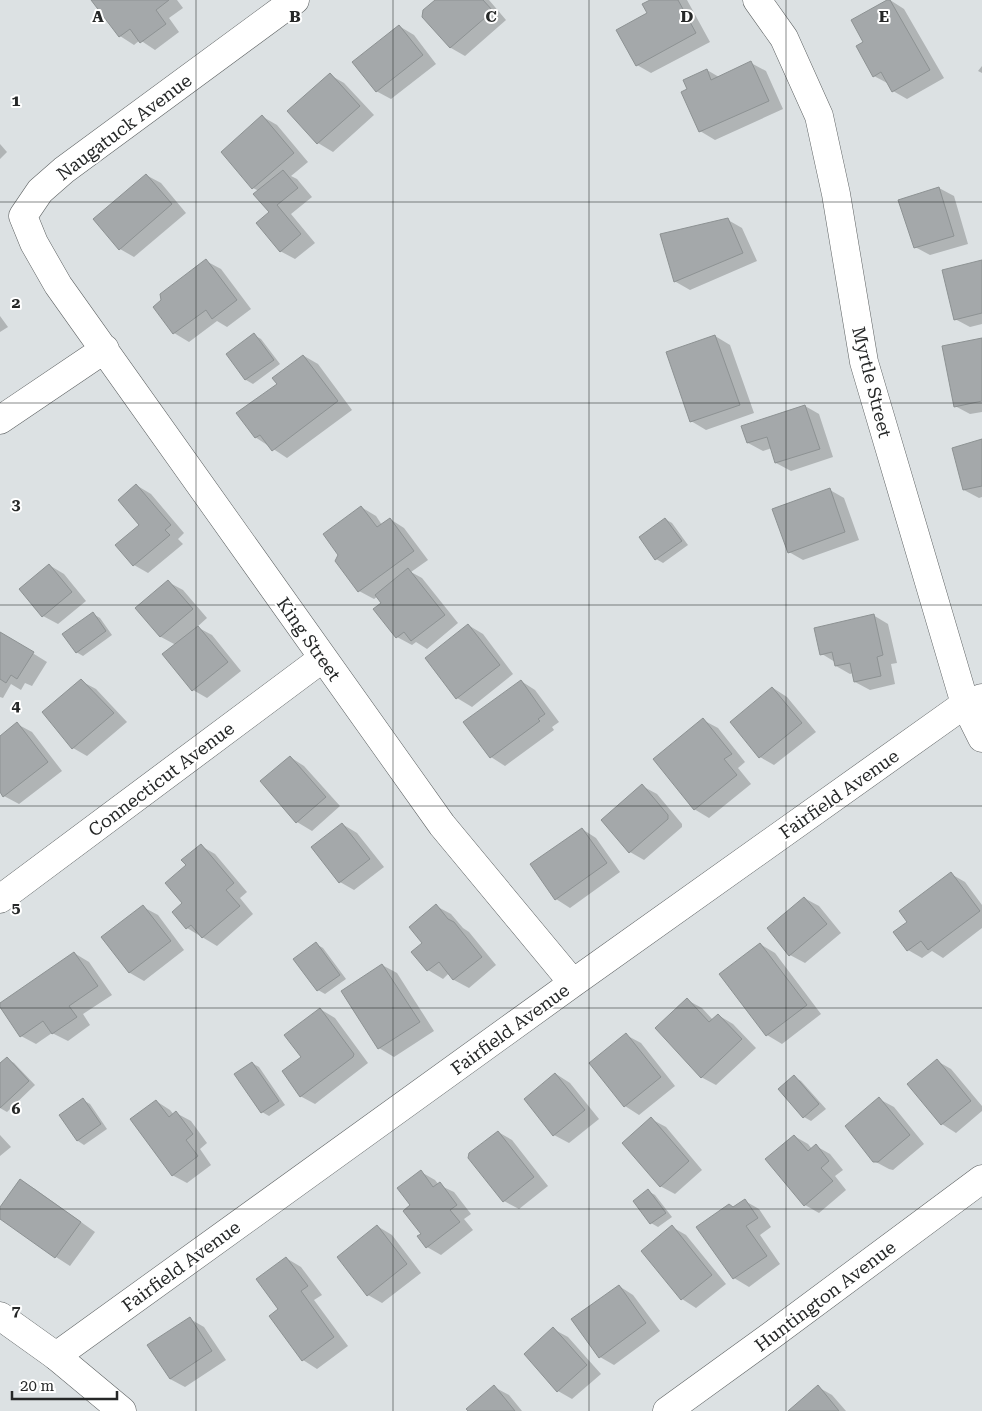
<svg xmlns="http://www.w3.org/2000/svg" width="982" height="1411" font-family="'Roboto Serif',serif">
<rect width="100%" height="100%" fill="#dce1e3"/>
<!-- shadow -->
<path fill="#0003" d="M92,0H177L183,8L169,18L179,32L155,50L140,40L134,45L120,36Z
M437,0H489L506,20L465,56L451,48Z
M653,0H687L710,42L651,73L637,65Z
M890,0L904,9L944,78L907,99L893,91L889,84L874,76L865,42Z
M399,26L414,35L436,64L391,99L376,91Z
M751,63L766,71L783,109L715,140L700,131L689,90L707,70L719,77Z
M982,66V73L978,71Z
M330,75L344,83L374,115L333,152L318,143L289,111Z
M263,117L277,125L308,162L291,176L297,179L312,197L291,214L315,243L295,259L280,251L270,212L259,191L253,188Z
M0,144L7,152L0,159Z
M146,175L161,183L186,213L134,257L120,249Z
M939,188L954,196L968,244L930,255L915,247Z
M728,220L742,228L757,261L690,290L676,282L662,235Z
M206,261L221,269L251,309L227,327L217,321L189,342L174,333L154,307Z
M982,262V324L970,327L955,319Z
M0,316L8,327L0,332Z
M254,335L261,339L280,364L253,384L246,380L227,354Z
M715,336L730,345L754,413L706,430L691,421Z
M982,339V412L970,414L955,406Z
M304,356L318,364L352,410L287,458L255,437L278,384Z
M805,406L819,414L833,457L791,471L776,463L772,448L763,451L748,443Z
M982,441V497L979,498L964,490Z
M136,485L151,494L184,533L178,539L183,544L148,573L134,565L141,525Z
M830,490L844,498L859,540L803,560L789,552Z
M361,507L376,516L382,525L390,519L404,528L428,560L411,572L422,578L458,623L427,649L416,642L412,645L397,637L383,603L378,596L374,599L359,591Z
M665,519L672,523L688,545L663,563L656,559L640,537Z
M49,565L64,574L86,601L58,624L43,616Z
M168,582L183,590L207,618L197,627L212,635L241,671L207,698L193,690L176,645L161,637L137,608Z
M93,614L100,618L112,635L83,656L76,652Z
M873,615L888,624L897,663L891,664L895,684L870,690L855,682L853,673L850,674L836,666L835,662L822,654Z
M468,625L483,634L513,674L472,707L457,698L427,658Z
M0,633L47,662L32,686L25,683L21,690L11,684L3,698L0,697Z
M81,681L96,689L127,722L87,756L73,748Z
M521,681L535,690L559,722L552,727L554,730L505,766L491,757Z
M773,688L787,697L816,732L774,765L760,757Z
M703,720L718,728L745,762L738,768L751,784L709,818L694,809Z
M17,724L32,732L62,771L19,804L4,796L0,790V738Z
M290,757L304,766L340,806L312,831L297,822L262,782Z
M642,786L657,794L682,824V827L644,860L630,852Z
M342,824L357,833L384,867L354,890L340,882Z
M582,829L596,838L620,872L570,908L556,899Z
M201,846L215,854L247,892L240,898L253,914L217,946L187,928L184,903L188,866Z
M951,874L965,882L982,905V928L943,958L932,951L922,958L908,950Z
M804,898L819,906L841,933L805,963L790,955Z
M436,906L451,914L463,928L469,932L496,965L469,988L454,980L449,973L443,979L428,970L413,952L424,943Z
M143,907L158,915L184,950L144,981L130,973L103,938Z
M316,944L323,948L346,979L325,994L318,990Z
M760,944L775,953L821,1014L782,1044L767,1035L721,974Z
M74,953L89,962L112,995L83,1014L90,1025L68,1041L52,1033L36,1044L21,1036L0,1004Z
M382,965L397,973L434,1031L394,1057L379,1048L343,991Z
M687,1000L702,1008L713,1020L718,1015L733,1024L756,1048L716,1085L701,1077Z
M320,1009L335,1018L368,1063L315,1104L300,1096L302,1057Z
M626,1035L641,1043L675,1086L639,1115L625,1106Z
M7,1059L14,1063L35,1085L7,1112L0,1108V1065Z
M937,1061L951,1069L982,1106V1111L956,1133L942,1124Z
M252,1063L259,1067L285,1105L269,1116L262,1112Z
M556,1074L570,1083L599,1119L569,1143L554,1135Z
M794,1077L801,1081L826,1109L811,1121L804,1117L779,1089Z
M879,1099L894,1107L924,1144L893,1170L889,1169L874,1161Z
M83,1100L90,1104L107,1129L84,1145L78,1141Z
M156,1101L170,1110L174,1115L176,1113L191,1121L207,1143L200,1149L211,1165L187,1183L172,1175Z
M651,1119L666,1127L702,1170L675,1194L660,1186Z
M498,1132L512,1140L548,1186L519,1209L504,1201L470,1158Z
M0,1135L11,1147L0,1156Z
M794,1136L808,1144L812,1149L816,1146L830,1154L843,1170L835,1176L846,1190L819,1213L805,1205Z
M421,1172L435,1180L439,1185L454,1192L471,1214L464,1219L473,1230L441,1255L427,1247L412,1205Z
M20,1180L35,1189L95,1232L70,1266L56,1257L0,1217V1209Z
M648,1191L655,1195L672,1217L658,1227L651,1223Z
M745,1201L759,1209L771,1227L760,1235L780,1264L749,1287L734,1278L698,1227Z
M377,1226L392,1235L421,1273L382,1303L368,1295Z
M672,1227L686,1235L726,1284L696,1308L682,1299L642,1251Z
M286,1258L301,1267L322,1295L314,1300L348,1346L317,1369L303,1360L271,1316L279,1310Z
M619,1286L633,1295L660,1331L614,1365L600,1357Z
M190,1319L204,1327L226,1360L185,1387L170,1379Z
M553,1329L568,1337L601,1374L572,1399L558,1391L525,1354Z
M494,1387L509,1395L522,1411H469Z
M818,1387L832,1395L846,1411H789Z"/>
<!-- building -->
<path fill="#a4a8aa" stroke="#8d9293" d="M91,0H169L156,10L166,24L140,43L130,29L119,37Z
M435,0H483L493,11L450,48L422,17L423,10Z
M650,0H678L696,33L636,66L616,30L647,13L642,4Z
M887,0H890L930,70L892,92L881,72L873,77L856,46L863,42L851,20Z
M399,25L423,55L376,92L352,62Z
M751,61L769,101L699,132L681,92L687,89L683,80L707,69L711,80Z
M330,73L360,106L317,144L287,111Z
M262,115L294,153L252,189L221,152Z
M283,170L298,188L277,205L301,234L280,252L256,223L269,212L253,194Z
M146,174L172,204L119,250L93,219Z
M939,187L954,236L914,248L898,200Z
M728,218L743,253L674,282L660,234Z
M206,259L237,300L212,319L206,310L173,334L153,307L161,300L160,294Z
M982,260V313L954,320L942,270Z
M254,333L274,360L245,380L226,354Z
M715,335L740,405L690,422L666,352Z
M982,338V401L954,407L942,346Z
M303,355L338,401L272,451L260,435L255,438L236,413L277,384L272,378Z
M805,405L820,449L775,463L767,437L747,443L741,426Z
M982,439V486L963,490L952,448Z
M136,484L171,525L165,530L170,535L133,566L115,545L139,525L118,500Z
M830,488L845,532L788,553L772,509Z
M361,506L377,527L390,518L414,551L358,592L335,561L338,555L323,534Z
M665,518L682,541L655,560L639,537Z
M49,564L72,592L42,617L19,589Z
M408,568L445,615L411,641L404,632L396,638L373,609L381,603L375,595Z
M168,580L193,609L160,637L135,608Z
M93,612L106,631L76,653L62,634Z
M874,614L883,655L877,657L881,676L854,682L850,663L835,666L832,652L820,655L814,628Z
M468,624L500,665L456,699L425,658Z
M198,626L228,662L192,691L162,654Z
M0,632L34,652L17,679L11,675L6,683L0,679Z
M81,679L114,713L72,749L42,712Z
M521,680L545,714L538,719L540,721L490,758L463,722Z
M772,687L802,723L759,758L730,722Z
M703,718L732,754L724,759L737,775L694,810L653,759Z
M17,722L48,762L3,797L0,792V736Z
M290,756L326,797L296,823L260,781Z
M642,784L668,815V819L629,853L601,820Z
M342,823L370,859L339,883L311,847Z
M582,828L607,863L555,900L530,864Z
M201,844L234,883L226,890L240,906L202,938L191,925L186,929L172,912L182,903L165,883L186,865L181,860Z
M951,872L980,911L928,950L921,941L907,951L893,932L907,922L899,911Z
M804,897L827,924L789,956L767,928Z
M436,904L448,919L454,922L482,957L453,980L439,962L427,971L411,952L422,943L409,927Z
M143,905L171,941L129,973L101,937Z
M316,942L340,975L317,991L293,959Z
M760,943L807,1005L766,1036L719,974Z
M74,952L98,986L69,1006L77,1017L52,1034L43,1021L20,1037L0,1007V1003Z
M382,964L420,1022L378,1049L341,991Z
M687,998L709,1022L718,1014L742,1039L701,1078L655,1028Z
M320,1008L354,1054L353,1057L300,1097L282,1071L301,1057L284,1035Z
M626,1033L661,1077L624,1107L589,1063Z
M7,1057L29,1081L0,1108V1063Z
M937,1059L971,1101L941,1125L907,1084Z
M252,1062L279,1101L261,1113L234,1074Z
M555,1073L585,1110L553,1136L524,1099Z
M794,1075L819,1104L803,1118L778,1089Z
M879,1097L910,1135L878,1162H873L845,1126Z
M83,1098L101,1124L77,1141L59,1115Z
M156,1100L169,1117L176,1111L193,1134L186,1140L198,1156L172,1176L130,1119Z
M651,1117L689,1161L660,1187L622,1143Z
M498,1131L534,1177L503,1202L468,1158L469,1153Z
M794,1135L808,1151L816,1144L829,1161L821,1168L833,1181L804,1206L765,1159Z
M421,1170L433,1187L440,1182L457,1205L450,1210L460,1222L426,1248L417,1236L421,1234L403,1211L410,1205L397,1188Z
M20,1179L81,1222L55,1258L0,1219V1207Z
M648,1189L666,1213L650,1224L633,1201Z
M745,1199L758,1218L746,1226L767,1256L733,1279L696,1227L729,1204L733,1207Z
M377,1225L407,1264L367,1296L337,1257Z
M672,1225L712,1275L681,1300L641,1251Z
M286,1257L308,1286L301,1291L334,1337L302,1361L269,1316L278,1309L256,1279Z
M619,1285L646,1323L599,1358L571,1319Z
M190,1317L212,1351L170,1379L147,1345Z
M553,1327L587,1365L557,1392L524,1354Z
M494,1385L515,1411H468L466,1409Z
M818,1385L839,1411H788Z"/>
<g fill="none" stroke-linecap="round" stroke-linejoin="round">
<defs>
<path id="street" d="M295,0L64,170L40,191L23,216L34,243L58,285L442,825L573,983
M0,420L105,349
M0,899L323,658
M56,1356L573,983L965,704L982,698
M667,1411L772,1335L982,1179"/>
<path id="secondary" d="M757,0L784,38L819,116L836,194L864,362L965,704L982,738
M0,1316L56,1356L122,1411"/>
</defs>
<!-- street casing -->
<use href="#street" stroke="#5e6263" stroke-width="29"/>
<!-- secondary casing -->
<use href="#secondary" stroke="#5e6263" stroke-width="29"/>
<!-- street -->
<use href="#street" stroke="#fff" stroke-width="28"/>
<!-- secondary -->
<use href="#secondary" stroke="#fff" stroke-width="28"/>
</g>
<!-- grid -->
<path fill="none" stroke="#262828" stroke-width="1" stroke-opacity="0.55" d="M196,0V1411M393,0V1411M589,0V1411M786,0V1411M0,202H982M0,403H982M0,605H982M0,806H982M0,1008H982M0,1209H982"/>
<g text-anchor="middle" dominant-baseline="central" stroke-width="4" stroke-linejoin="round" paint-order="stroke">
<!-- street labels -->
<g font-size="18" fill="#262828" stroke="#fff">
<text transform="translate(124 127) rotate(-37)">Naugatuck Avenue</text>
<text transform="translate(872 382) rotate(76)">Myrtle Street</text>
<text transform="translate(309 639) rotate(55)">King Street</text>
<text transform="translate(161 779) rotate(-37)">Connecticut Avenue</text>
<text transform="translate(839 794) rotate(-35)">Fairfield Avenue</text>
<text transform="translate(510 1029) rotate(-36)">Fairfield Avenue</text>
<text transform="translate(181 1266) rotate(-36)">Fairfield Avenue</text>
<text transform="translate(825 1296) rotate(-37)">Huntington Avenue</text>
</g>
</g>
<g font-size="16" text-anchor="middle" font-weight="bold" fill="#262828" stroke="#fff" stroke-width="4" stroke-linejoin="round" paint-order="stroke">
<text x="98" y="22">A</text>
<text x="295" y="22">B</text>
<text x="491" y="22">C</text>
<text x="687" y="22">D</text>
<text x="884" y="22">E</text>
<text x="16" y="106">1</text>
<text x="16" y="308">2</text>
<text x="16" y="510">3</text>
<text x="16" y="711">4</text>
<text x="16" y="913">5</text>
<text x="16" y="1114">6</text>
<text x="16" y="1316">7</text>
</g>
<!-- scale -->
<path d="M12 1391v8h105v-8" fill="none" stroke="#262828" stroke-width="2.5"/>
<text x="20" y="1391" font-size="15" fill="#262828" stroke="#ffffff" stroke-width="4" paint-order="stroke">20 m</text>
</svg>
